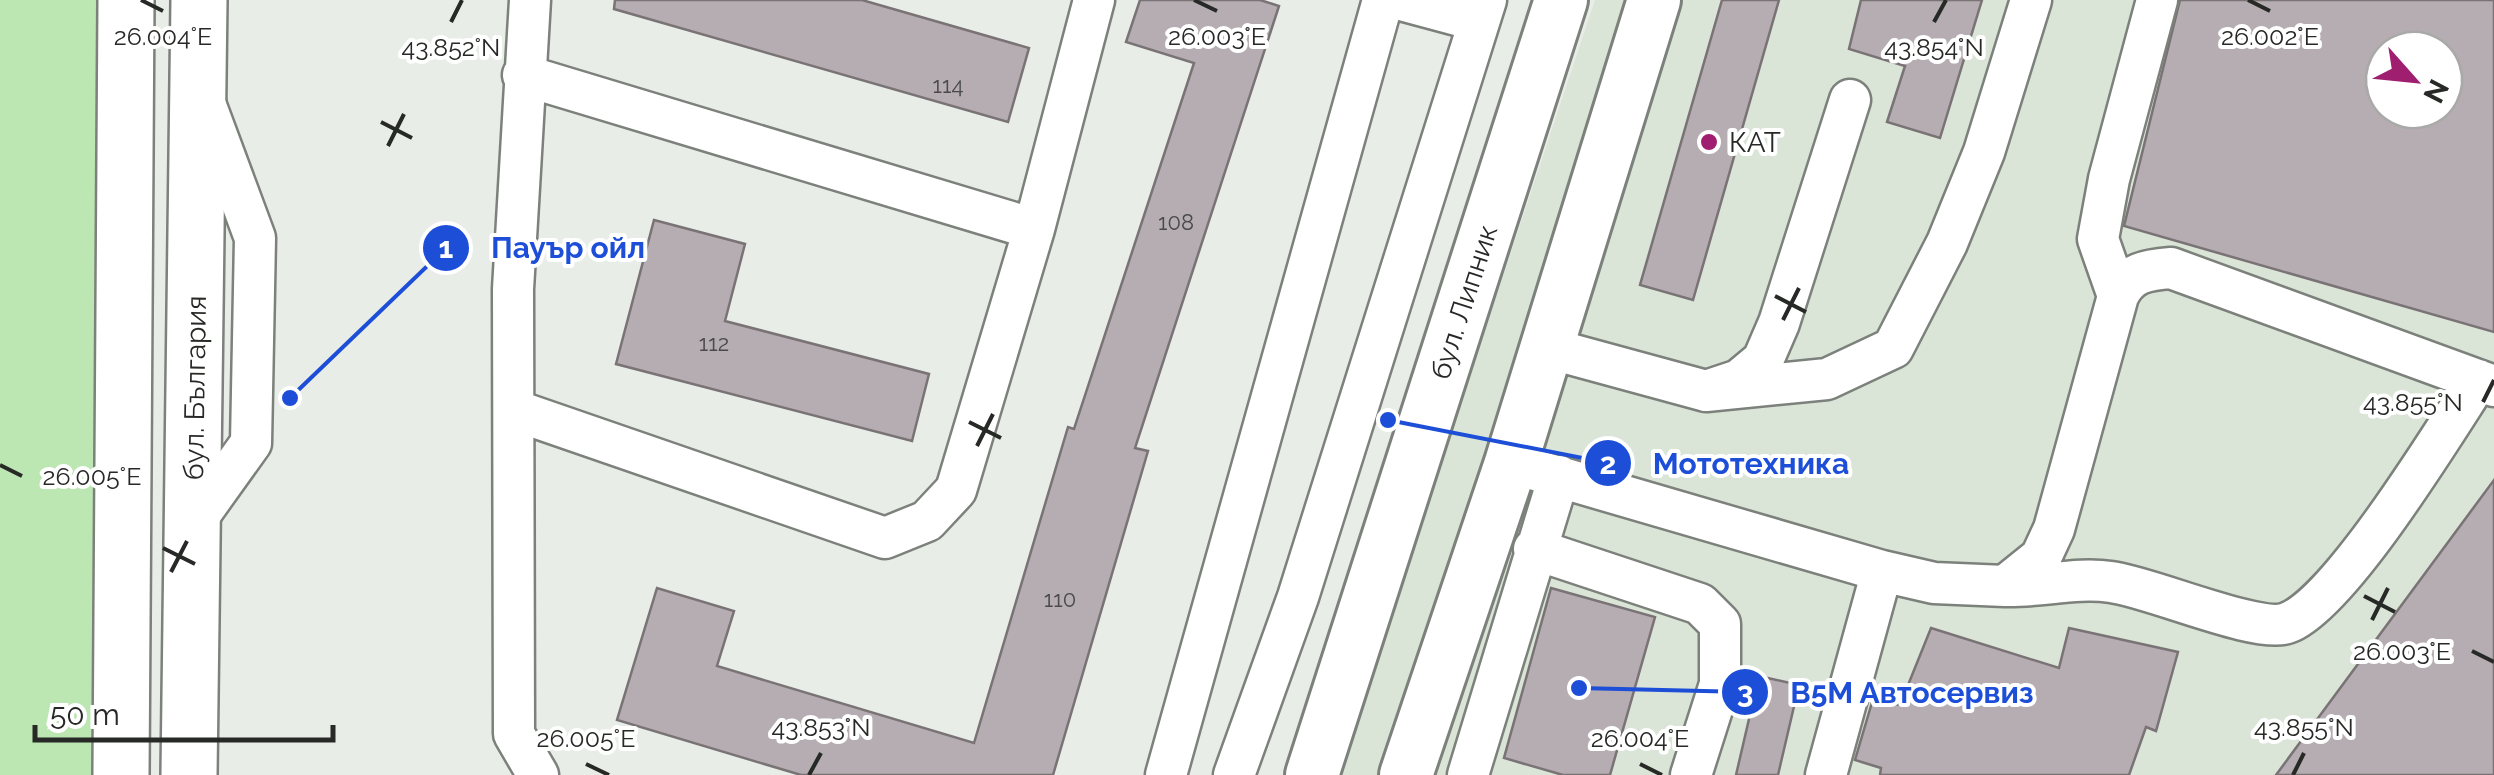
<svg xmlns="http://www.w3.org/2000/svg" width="2494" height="775" font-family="Raleway,sans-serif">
<rect width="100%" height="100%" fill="#e8ede7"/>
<!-- built -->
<path fill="#dae4d7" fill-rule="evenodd" d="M1595,0H2494V775H1337ZM2384,50H2444V110H2384Z"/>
<!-- green -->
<path fill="#bce6b2" d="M0,0H105L102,775H0Z"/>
<!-- building -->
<path fill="#b5adb1" stroke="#7a7376" stroke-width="2.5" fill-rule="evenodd" d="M615,0H862L1029,48L1008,122L614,9Z
M1140,0H1260L1279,6L1135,448L1148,451L1053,775H801L617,720L657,588L734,611L717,666L974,743L1068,427L1074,429L1194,63L1126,42Z
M1722,0H1779L1693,300L1640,285Z
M1861,0H1982L1940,138L1887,122L1905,66L1849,49Z
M2180,0H2494V332L2124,226ZM2384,50H2444V110H2384Z
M654,220L745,244L725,321L929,374L912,441L616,364Z
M2494,480V775H2276Z
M1551,588L1655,617L1610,775H1563L1504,758Z
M1931,628L2059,668L2069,628L2178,652L2156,731L2146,727L2129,775H1880L1881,768L1855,760L1873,699L1900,705Z
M1759,676L1799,685L1778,775H1736Z"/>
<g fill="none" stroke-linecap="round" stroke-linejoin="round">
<defs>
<path id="minor" d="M530,0L513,289L514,734L538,775
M1401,0L1479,21
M523,75L1034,229
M2118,296L2098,239L2109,179L2157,0
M1548,348L1706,391L1739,380L1763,360L1779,323L1850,100
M1706,391L1827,379L1893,348L1947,243L1984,152L2031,0
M514,410L885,538L927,521L956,490L1034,229L1094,0
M1511,463L1882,571L1826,775
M193,524L251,443L255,238L206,106
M1534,549L1700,604L1720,624V684L1691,775
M1882,571L1934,583L2005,586L2041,557L2054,529L2118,296C2129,272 2147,270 2171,268L2494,386
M2005,586C2041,587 2076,577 2111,582C2151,587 2257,634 2287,623C2339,605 2444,432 2478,380
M1166,775L1383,0
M1234,775L1298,597L1486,0
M1468,775L1559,476"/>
<path id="major" d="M1312,775L1561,0
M1406,775L1511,463L1654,0"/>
<path id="highway" d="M121,775L126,0
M189,775L199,0"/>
</defs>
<!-- minor casing -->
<use href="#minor" stroke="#7c817b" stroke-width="45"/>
<!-- major casing -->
<use href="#major" stroke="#7c817b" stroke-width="58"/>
<!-- highway casing -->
<use href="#highway" stroke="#7c817b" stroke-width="60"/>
<!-- minor -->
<use href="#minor" stroke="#fff" stroke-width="40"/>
<!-- major -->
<use href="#major" stroke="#fff" stroke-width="52"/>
<!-- highway -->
<use href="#highway" stroke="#fff" stroke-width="55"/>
</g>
<!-- ticks -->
<path fill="none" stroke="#272926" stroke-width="4" d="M141,0L163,11M1194,0L1217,11M2248,0L2270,11M451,22L462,0M1934,22L1946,0M381,122L412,138M388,146L404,114M1775,296L1806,312M1783,320L1799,288M2483,402L2494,380M969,422L1001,438M977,446L993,414M0,465L22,476M163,548L195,564M171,572L187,541M2364,596L2395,612M2372,620L2388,588M2472,651L2494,662M586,764L609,775M1640,764L1662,775M809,775L821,753M2293,775L2304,753"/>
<!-- markers -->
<circle fill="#a01e6f" stroke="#fff" stroke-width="4" cx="1709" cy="142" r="10"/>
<g text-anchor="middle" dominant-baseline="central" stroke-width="8" stroke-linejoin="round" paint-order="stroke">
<!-- number labels -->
<g font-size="22" fill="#4a4a49">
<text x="948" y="85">114</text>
<text x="1176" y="222">108</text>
<text x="714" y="343">112</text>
<text x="1060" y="599">110</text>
</g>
<!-- poi labels -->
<g font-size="28" fill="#272926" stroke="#fff" text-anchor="start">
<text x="1729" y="142">КАТ</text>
</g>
<!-- street labels -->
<g font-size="28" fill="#272926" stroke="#fff">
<text transform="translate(1464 302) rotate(-72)">бул. Липник</text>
<text transform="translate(195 388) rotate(-89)">бул. България</text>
</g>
</g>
<g font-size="25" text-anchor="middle" fill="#272926" stroke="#fff" stroke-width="8" stroke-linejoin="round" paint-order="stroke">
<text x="2270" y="45">26.002°E</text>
<text x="163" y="45">26.004°E</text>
<text x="1217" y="45">26.003°E</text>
<text x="451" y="56">43.852°N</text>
<text x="1934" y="56">43.854°N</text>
<text x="2413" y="411">43.855°N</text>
<text x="92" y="485">26.005°E</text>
<text x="2402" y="660">26.003°E</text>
<text x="821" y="736">43.853°N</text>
<text x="2304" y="736">43.855°N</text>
<text x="586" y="747">26.005°E</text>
<text x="1640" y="747">26.004°E</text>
</g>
<!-- callouts -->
<path fill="none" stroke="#1d4ed8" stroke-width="4" d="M290 398L446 248M1388 420L1608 463M1579 688L1745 692"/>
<g fill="#1d4ed8" stroke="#fff" stroke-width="4">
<circle cx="290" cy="398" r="10"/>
<circle cx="1388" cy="420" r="10"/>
<circle cx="1579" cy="688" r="10"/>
<circle cx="446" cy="248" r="25"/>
<circle cx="1608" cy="463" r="25"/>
<circle cx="1745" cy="692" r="25"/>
</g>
<g font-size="30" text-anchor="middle" font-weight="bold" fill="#fff">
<text x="446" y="258">1</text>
<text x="1608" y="474">2</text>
<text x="1745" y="703">3</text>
</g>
<g font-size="30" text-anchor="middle" font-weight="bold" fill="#1d4ed8" stroke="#fff" stroke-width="8" stroke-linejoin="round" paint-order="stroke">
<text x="568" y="258">Пауър ойл</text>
<text x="1751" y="474">Мототехника</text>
<text x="1912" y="703">В5М Автосервиз</text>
</g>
<!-- north arrow -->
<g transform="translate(2414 80) rotate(117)"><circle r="48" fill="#ffffff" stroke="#a9a9a8" stroke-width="2.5"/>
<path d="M0-8L18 38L0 25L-18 38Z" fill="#a01e6f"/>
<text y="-15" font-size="28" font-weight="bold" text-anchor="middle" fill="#272926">N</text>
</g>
<!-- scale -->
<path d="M35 725v15h298v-15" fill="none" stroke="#272926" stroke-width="5"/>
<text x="50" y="725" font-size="30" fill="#272926" stroke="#ffffff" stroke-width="8" paint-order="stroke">50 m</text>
</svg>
